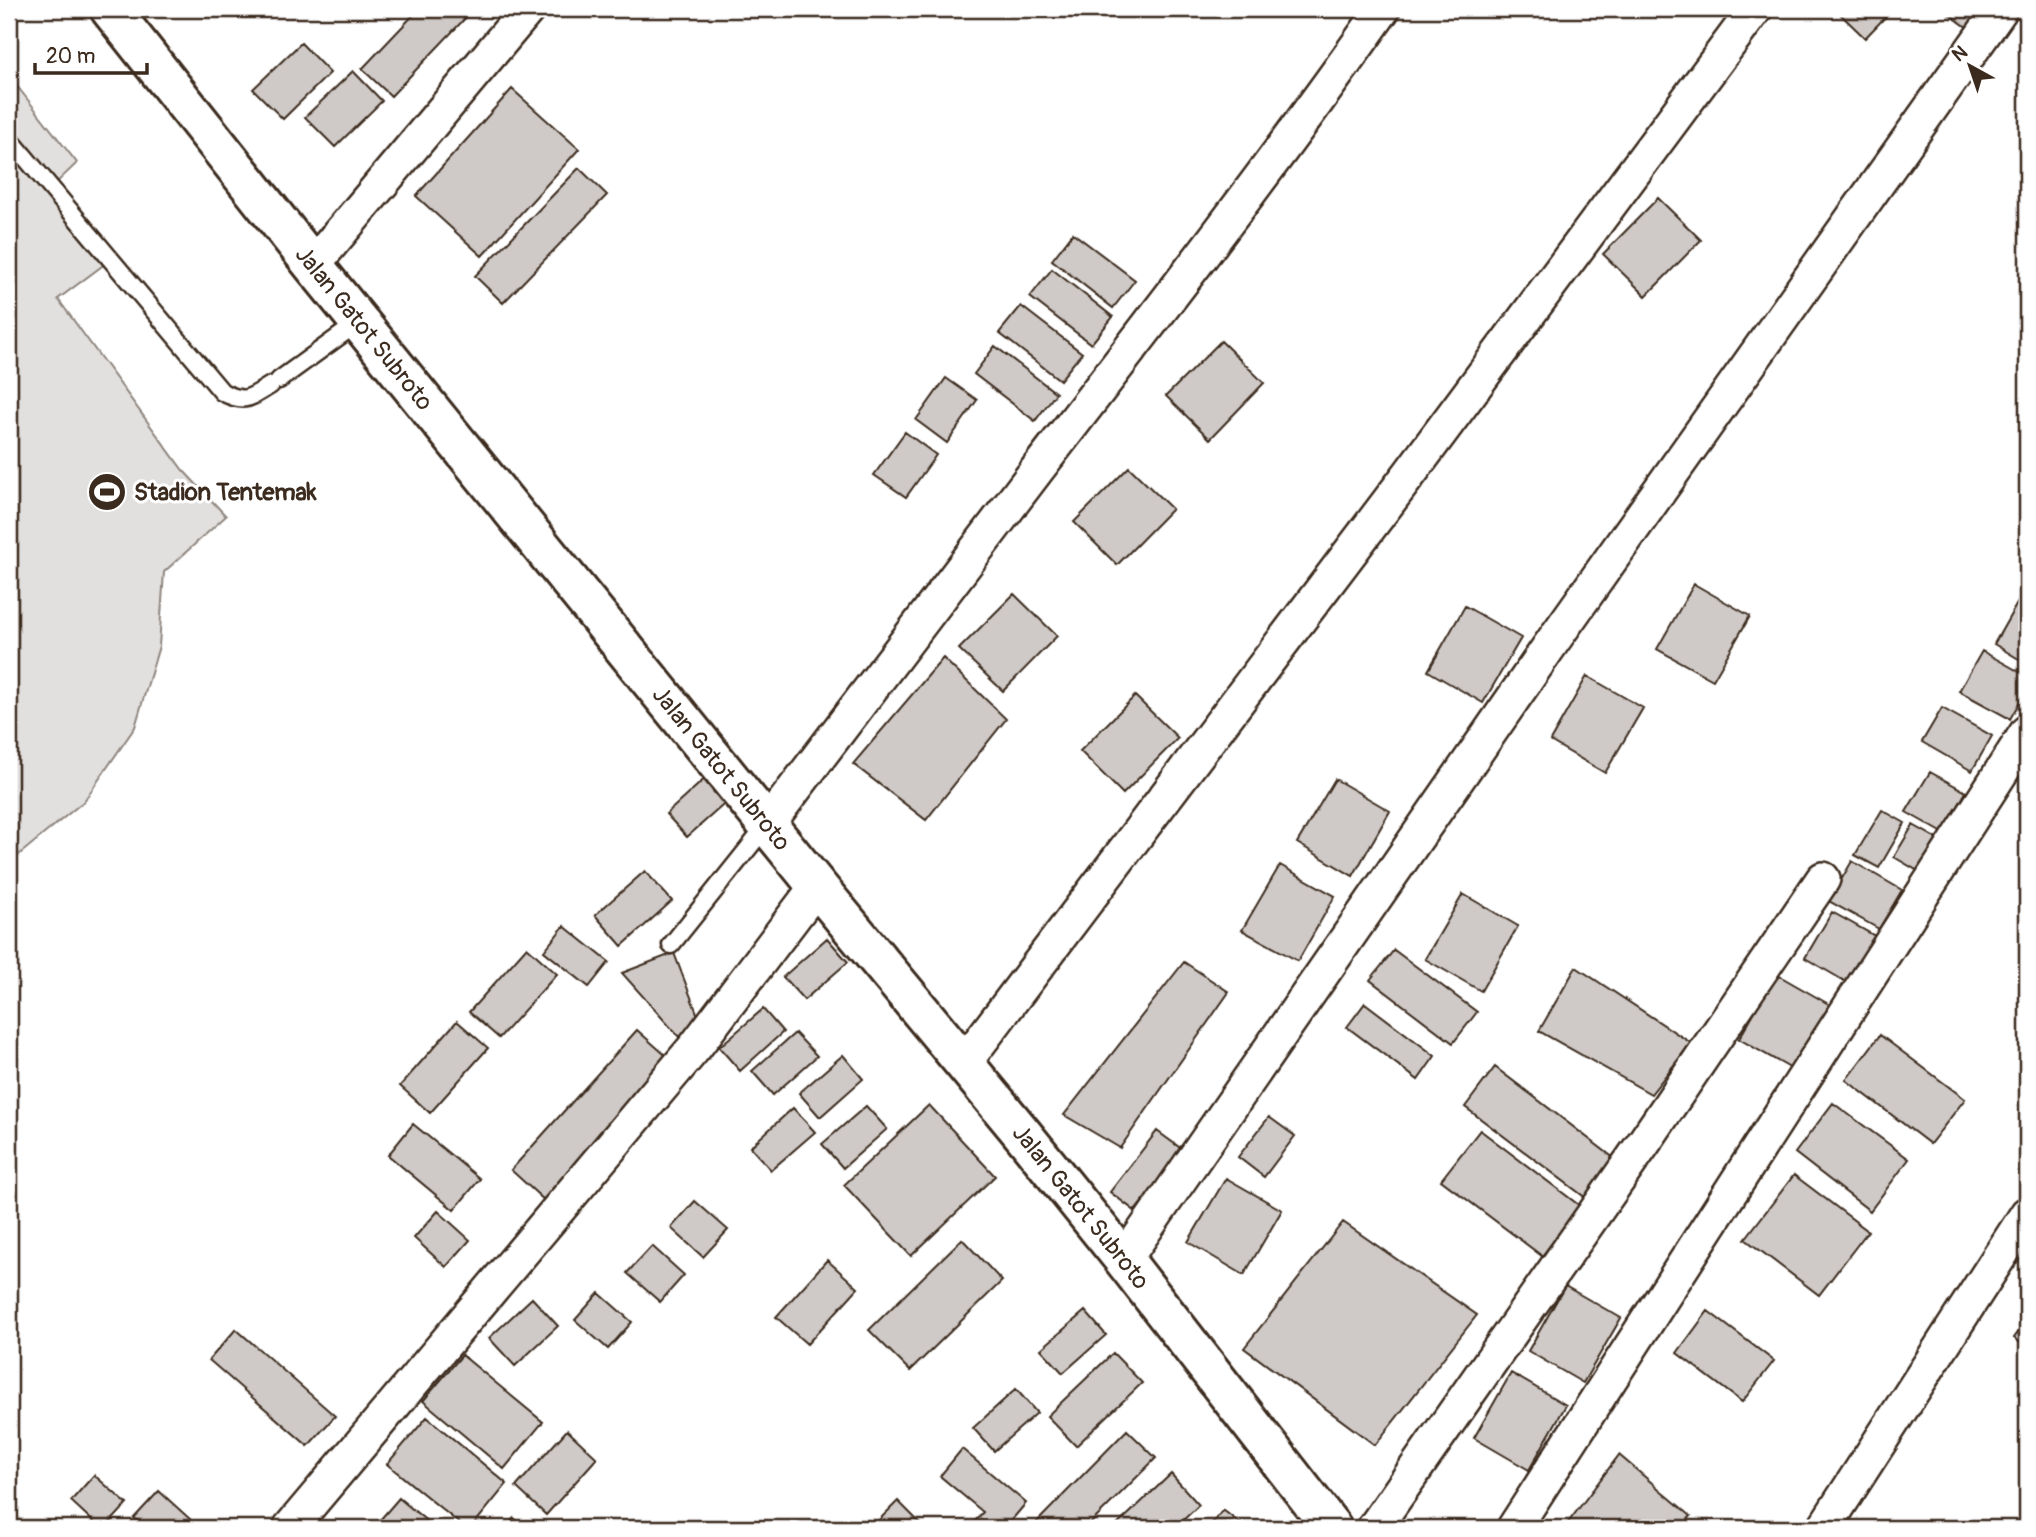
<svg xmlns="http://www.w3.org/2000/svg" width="2036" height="1537" font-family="Pangolin,sans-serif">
<rect width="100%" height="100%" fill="#fff"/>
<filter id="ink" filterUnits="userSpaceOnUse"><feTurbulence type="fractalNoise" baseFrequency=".0143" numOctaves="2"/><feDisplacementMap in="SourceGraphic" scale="14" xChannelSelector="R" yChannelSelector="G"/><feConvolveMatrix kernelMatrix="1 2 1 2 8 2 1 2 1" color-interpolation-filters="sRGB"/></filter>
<g filter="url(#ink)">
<!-- green -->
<path fill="#e2e0de" stroke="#8e857e" stroke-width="2" d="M17,86L77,163L52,187L114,257L58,299L182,469L226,516L164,572L159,646L135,727L84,801L9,863V93Z"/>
<!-- building -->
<path fill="#cfcac7" stroke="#3b2a1e" stroke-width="2" d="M419,9H474L391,96L362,69Z
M1835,9H1893L1865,38Z
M1942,9H1987L1971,30Z
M301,43L330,73L283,119L253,89Z
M353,71L382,101L335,147L305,117Z
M512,89L579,149L482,256L416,196Z
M579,168L607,195L503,303L475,276Z
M1658,198L1701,240L1646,296L1603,254Z
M1073,233L1135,280L1113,308L1052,260Z
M1052,269L1113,317L1091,344L1030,297Z
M1021,306L1082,353L1060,380L999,333Z
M1221,341L1264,383L1210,439L1166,396Z
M995,346L1056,393L1035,421L974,374Z
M946,378L977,400L947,443L916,420Z
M905,432L936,455L906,497L874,475Z
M1129,467L1172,509L1117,565L1074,522Z
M1694,584L1750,616L1713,680L1657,649Z
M2023,593L2027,596V664L1994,644Z
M1014,594L1057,636L1003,691L959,649Z
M1465,606L1521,638L1483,703L1428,671Z
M1982,651L2027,676V689L2010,719L1959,691Z
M943,658L1006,719L926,820L853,764Z
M1587,676L1643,708L1605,773L1550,741Z
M1135,696L1178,738L1123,794L1080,751Z
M1942,708L1992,736L1972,771L1922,742Z
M1930,772L1966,792L1943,833L1906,812Z
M709,775L730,799L687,837L666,814Z
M1335,779L1390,811L1353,876L1297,843Z
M1882,810L1905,823L1879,868L1855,855Z
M1913,825L1943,842L1925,875L1894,857Z
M1852,861L1902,890L1879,929L1829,901Z
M1280,865L1335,896L1298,961L1242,930Z
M645,871L672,901L622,946L595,915Z
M1463,894L1518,926L1481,991L1425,959Z
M1832,912L1880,939L1853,986L1805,958Z
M564,926L609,962L589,987L544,951Z
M827,938L848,962L804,1000L783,977Z
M527,947L557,974L499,1038L469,1012Z
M1394,950L1477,1012L1453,1043L1370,980Z
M674,953L700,1021L680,1038L622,973Z
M1184,962L1229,992L1120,1148L1064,1115Z
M1576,967L1691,1043L1651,1094L1539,1031Z
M1776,974L1832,1006L1795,1071L1739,1039Z
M1365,1003L1435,1056L1418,1080L1347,1027Z
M763,1009L783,1032L740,1071L719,1047Z
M457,1021L488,1048L430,1113L400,1086Z
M637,1030L671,1060L545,1201L511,1170Z
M795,1033L817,1056L773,1095L752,1071Z
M1880,1035L1965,1099L1930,1144L1846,1080Z
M843,1055L863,1079L820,1117L799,1093Z
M1495,1067L1619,1162L1590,1201L1465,1107Z
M1833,1103L1909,1159L1870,1211L1795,1153Z
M929,1105L995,1176L911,1256L844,1185Z
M866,1106L887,1129L843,1168L822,1144Z
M793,1108L815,1132L771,1170L750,1147Z
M1269,1117L1295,1136L1264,1177L1238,1157Z
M413,1124L480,1179L454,1210L388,1155Z
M1480,1130L1580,1206L1542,1256L1441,1180Z
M1157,1131L1183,1150L1135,1211L1110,1192Z
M1794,1175L1868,1231L1819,1295L1745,1239Z
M1226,1178L1282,1210L1244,1275L1188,1242Z
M695,1201L728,1230L703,1257L671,1228Z
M438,1211L470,1240L446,1267L414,1238Z
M1343,1222L1477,1315L1375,1445L1244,1348Z
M962,1239L1002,1281L910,1371L869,1330Z
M652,1246L684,1275L660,1302L627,1273Z
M827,1260L858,1288L807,1344L776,1317Z
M1565,1286L1621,1318L1583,1383L1528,1351Z
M599,1293L632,1322L608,1349L575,1320Z
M532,1298L558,1326L515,1366L489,1338Z
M1085,1311L1106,1335L1063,1373L1041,1349Z
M1708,1311L1774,1361L1742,1402L1677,1353Z
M2027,1320V1348L2014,1338Z
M236,1329L335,1416L308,1446L209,1360Z
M1113,1353L1142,1383L1076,1446L1047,1416Z
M462,1355L543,1422L504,1469L423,1401Z
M1511,1373L1566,1405L1529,1470L1474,1438Z
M1016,1389L1037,1413L994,1451L973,1428Z
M427,1417L507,1484L471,1528H465L387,1464Z
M567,1430L597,1458L546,1515L516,1487Z
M1127,1430L1156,1458L1086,1528H1037L1034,1525Z
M962,1449L1026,1503L1005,1528H969L983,1512L940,1476Z
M1619,1455L1691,1516L1681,1528H1564Z
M1171,1474L1199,1505L1175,1528H1114Z
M94,1475L127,1504L105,1528H100L71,1501Z
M159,1491L191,1520L184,1528H146L134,1518Z
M399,1498L435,1528H373Z
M898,1501L925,1528H879L875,1524Z
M1223,1510L1246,1528H1208Z
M514,1518L525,1528H505Z"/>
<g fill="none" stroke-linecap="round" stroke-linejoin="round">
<defs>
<path id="lane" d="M9,138L222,392C246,404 249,398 271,385
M279,380L359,322
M671,945L767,825"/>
<path id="street" d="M313,265L528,9
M767,825C856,708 944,591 1033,475C1152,321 1271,168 1383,9
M964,1063L1408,476L1755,9
M1124,1260L1553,641L2001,9
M290,1528L695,1047L817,886
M1374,1528L1643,1144L1823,879
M1514,1528L2027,732
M1824,1528L2027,1214"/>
<g id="secondary">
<path id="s1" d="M110,9L313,265L817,886L1025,1137L1124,1260L1332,1528"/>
</g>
</defs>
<!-- lane casing -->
<use href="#lane" stroke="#3b2a1e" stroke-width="21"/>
<!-- street casing -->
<use href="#street" stroke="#3b2a1e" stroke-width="38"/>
<!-- secondary casing -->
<use href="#secondary" stroke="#3b2a1e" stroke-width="44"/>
<!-- lane -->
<use href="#lane" stroke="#fff" stroke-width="16"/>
<!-- street -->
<use href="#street" stroke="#fff" stroke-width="33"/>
<!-- secondary -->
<use href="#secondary" stroke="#fff" stroke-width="38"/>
</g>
</g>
<!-- icons -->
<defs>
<symbol id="stadium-disc" viewBox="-11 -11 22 22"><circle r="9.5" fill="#3b2a1e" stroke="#fff"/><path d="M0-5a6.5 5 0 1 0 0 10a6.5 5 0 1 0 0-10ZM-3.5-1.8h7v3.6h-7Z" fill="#fff"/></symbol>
</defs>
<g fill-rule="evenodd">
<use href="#stadium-disc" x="85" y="470" width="44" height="44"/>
</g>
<g text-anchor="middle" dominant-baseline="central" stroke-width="6" stroke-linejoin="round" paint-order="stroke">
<!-- street labels -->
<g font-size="24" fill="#3b2a1e" stroke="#fff">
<text stroke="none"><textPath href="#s1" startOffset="408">Jalan Gatot Subroto</textPath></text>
<text stroke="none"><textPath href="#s1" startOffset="975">Jalan Gatot Subroto</textPath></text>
<text stroke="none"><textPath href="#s1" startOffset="1542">Jalan Gatot Subroto</textPath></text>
</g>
<!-- poi labels -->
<g font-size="24" font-weight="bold" fill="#3b2a1e" stroke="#fff" text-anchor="start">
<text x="134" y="492">Stadion Tentemak</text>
</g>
</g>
<!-- margin -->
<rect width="2036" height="1537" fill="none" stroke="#fff" stroke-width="35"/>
<rect x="18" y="18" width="2001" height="1502" fill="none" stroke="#3b2a1e" stroke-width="2.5" filter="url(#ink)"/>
<!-- north arrow -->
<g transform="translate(1970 66) rotate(320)" stroke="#ffffff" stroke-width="5" paint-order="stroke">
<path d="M0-5L12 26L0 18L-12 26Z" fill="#3b2a1e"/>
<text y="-10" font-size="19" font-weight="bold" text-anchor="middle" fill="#3b2a1e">N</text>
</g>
<!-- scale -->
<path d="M35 63v10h112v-10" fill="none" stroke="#3b2a1e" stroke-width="3.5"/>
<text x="46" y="63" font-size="21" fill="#3b2a1e" stroke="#ffffff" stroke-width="5" paint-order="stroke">20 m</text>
</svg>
